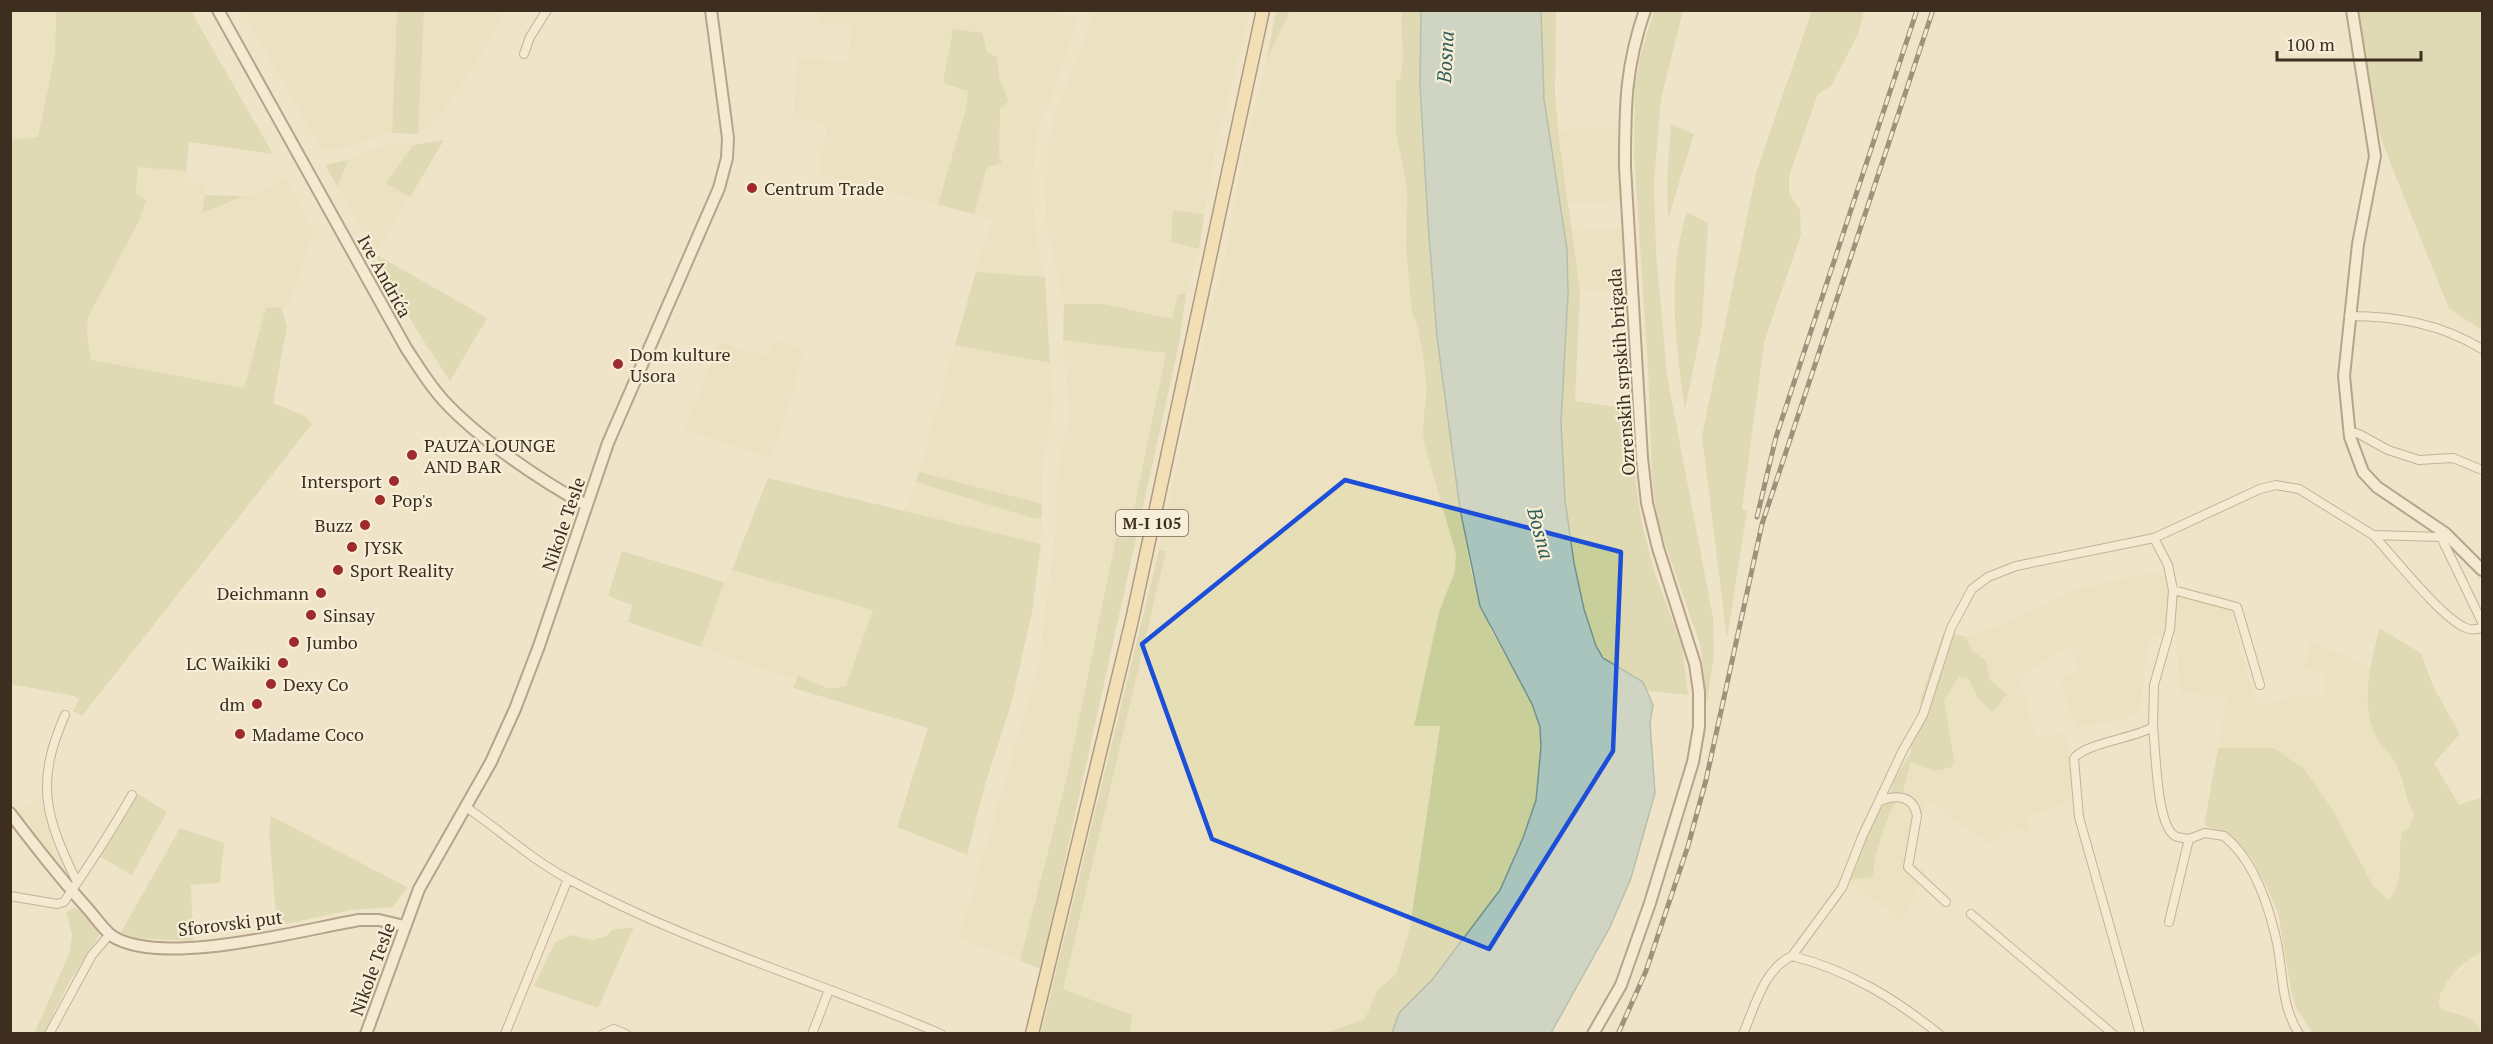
<svg xmlns="http://www.w3.org/2000/svg" width="2493" height="1044" font-family="'PT Serif',serif">
<rect width="100%" height="100%" fill="#f0e4c8"/>
<!-- farmland -->
<path fill="#e6deb5" d="M1035,10L1079,18L1037,135L1033,169V202L1037,244L1045,277L976,272L992,220L974,214L987,167L999,156V79L987,53L953,29L944,83L968,91L966,108L938,205L820,173L827,124L793,118L797,58L848,62L852,25L819,23L820,11Z
M11,11H56L55,54L38,137L11,140Z
M242,11H397L392,133L335,150H322Z
M424,11H492L503,18L457,92L434,123L418,134Z
M1093,11H1250L1216,145L1204,215L1174,210L1171,242L1199,249L1186,294H1178L1172,319L1104,304H1064L1047,227L1045,190L1110,200L1046,188L1049,139L1055,114L1089,29Z
M1290,11H1401L1403,59L1400,80L1396,82V132L1407,188L1406,250L1412,313L1418,322L1426,381L1422,426L1424,443L1457,554L1455,571L1439,612L1415,726L1440,725L1410,927L1396,974L1377,991L1365,1019L1323,1034L1130,1033L1132,1014L1062,989L1166,552L1159,550L1207,325L1225,257L1245,145L1267,59Z
M1619,128L1622,201L1569,203L1558,130Z
M389,143L413,145L387,183L410,197L375,254L337,186L349,160Z
M138,166L186,171L185,182L207,185L202,212L244,196L259,193L286,176L314,232L288,307L266,309L245,388L91,360L87,334L88,317L142,211L136,193Z
M1623,229L1624,290L1580,292L1570,231Z
M773,340L805,351L771,459L684,430L720,342L766,356Z
M1063,340L1166,353L1128,539L1116,538L1068,773L1020,961L959,938L1039,664L1056,526V485L1069,417Z
M955,345L1050,363L1053,404L1042,473V504L919,472Z
M916,482L1032,518H1042L1041,544L905,512Z
M732,570L873,609L846,686L830,689L798,676L783,677L701,647L724,582Z
M2151,573L2160,574L2176,586L2224,596L2229,604L2246,670L2259,706L2293,697L2325,696L2326,674L2305,668L2310,641L2371,667L2368,713L2376,737L2396,763L2406,802L2414,814L2410,827L2402,832L2397,849L2401,872L2398,888L2388,901L2372,884L2332,809L2274,748H2218L2227,697L2180,692L2176,633L2152,634L2146,655L2140,709L2130,718L2075,728L2060,678L2077,671L2071,644L2020,678L2036,739L2067,732L2073,799L2026,818L2030,835L2010,824L1991,845L1926,799L1910,859L1925,873L1902,921L1848,880L1873,877L1875,857L1882,835L1891,809L1902,796L1911,762L1935,771L1945,715L1944,700L1959,677L1968,678L1978,698L2007,694L1990,680L1986,661L1971,650L1966,637L1990,629L2077,589Z
M42,794L50,831L66,866V874L18,814Z
M2482,952V1033L2462,1014L2444,1011L2438,1004L2441,987Z"/>
<!-- green -->
<path fill="#c9cf9b" d="M1276,10L1290,11L1267,59L1276,11Z
M1812,10L1864,11L1858,34L1838,73L1831,86L1818,94L1789,176V193L1800,210L1801,234L1764,343L1742,509L1747,511L1727,639L1702,436L1756,173Z
M56,11H191L273,154L189,142L186,171L138,167L136,193L146,200L140,219L88,317L87,334L91,360L244,388L266,308L281,307L287,326L273,403L305,416L312,424L82,716L73,711L79,699L74,696L10,684L11,140L38,137L55,54Z
M397,11H424L418,134L392,133Z
M1401,11H1421L1420,85L1428,223L1437,337L1460,509L1472,575L1490,628L1532,704L1540,727L1541,747L1536,800L1523,838L1500,890L1432,980L1399,1013L1392,1033L1323,1034L1365,1019L1377,991L1396,974L1410,927L1440,726H1414L1439,612L1455,571L1456,554L1424,443C1422,426 1424,413 1426,396C1428,380 1420,326 1412,313L1406,250L1407,188L1396,132V82L1400,79L1403,59Z
M1541,11H1556L1555,91L1558,130L1580,292L1575,401L1631,409L1636,486L1642,524L1654,571L1682,646L1688,695L1648,691C1635,669 1606,670 1596,644C1564,566 1559,468 1562,385C1564,340 1571,294 1567,249C1562,200 1551,150 1544,101C1540,71 1541,41 1541,11Z
M1654,11H1683L1661,99L1654,184L1656,251L1667,375L1713,618L1714,654L1707,704L1701,647L1658,523L1652,481L1648,368L1634,155L1635,85L1640,57Z
M2359,11H2482V330L2449,309L2391,165L2378,130Z
M953,29L982,33L987,52L997,57L999,79L1009,101L1000,109L999,156L1002,163L987,167L974,214L938,205L966,108L968,91L943,83Z
M1671,124L1694,134L1668,219L1667,181Z
M444,140L410,197L386,183L413,145Z
M349,160L337,186L326,167L328,164Z
M205,195L244,196L202,213Z
M1173,210L1204,215L1199,249L1171,242Z
M1687,212L1708,223L1702,326L1685,410C1676,345 1666,276 1687,212Z
M375,254L487,318L450,381L416,329Z
M976,272L1045,277L1050,363L955,345Z
M1178,294H1186L1179,344L1041,969L1020,961L1068,773L1116,538H1128L1166,353L1063,340L1064,304H1104L1172,319Z
M919,472L1042,504V518H1032L916,482Z
M768,478L1041,544L1032,612L1012,701L984,788L967,855L897,827L928,728L793,688L798,676L830,689L846,686L873,610L732,570Z
M1159,550L1166,551L1063,989L1132,1015L1130,1033H1041Z
M622,551L724,582L701,647L628,622L632,605L608,596Z
M2379,628L2421,653L2433,686L2460,734L2434,763L2459,805L2482,797V952C2462,963 2442,980 2438,1004L2444,1011C2461,1014 2474,1017 2482,1033H2312L2296,1007L2291,990L2278,912L2267,887L2252,859L2232,836L2204,825L2218,748H2274L2304,769L2332,809L2372,884L2388,901C2408,876 2395,860 2402,832L2410,827L2414,814C2404,798 2404,778 2395,762C2390,753 2381,746 2376,736C2359,703 2372,663 2379,628Z
M1944,631L1966,637L1972,650L1986,661L1990,680L2007,694L1992,712L1978,698L1968,678L1959,677L1944,700L1954,760L1952,767L1935,771L1911,762L1902,796L1891,809L1882,835L1875,857L1873,877L1848,880L1877,815L1891,792L1895,778L1911,752L1912,729L1920,712L1921,697Z
M138,794L167,812L132,875L100,857Z
M271,816L407,887L393,907L351,910L277,926L269,833Z
M180,828L224,843L220,883L191,885L193,941L136,938L121,932Z
M74,908C84,910 98,925 99,935L67,986L44,1033L34,1034L69,954L72,935L66,912Z
M634,927L598,1008L534,986L555,942L571,935L593,940L606,936L612,930Z"/>
<!-- water -->
<path fill="#a9c4bc" stroke="#6f938a" stroke-width="1.5" d="M1421,11H1541L1544,99L1567,249L1568,294L1561,422L1565,500L1574,563L1584,609L1596,646L1603,658L1643,682L1653,705L1650,723L1655,793L1631,878L1610,927L1551,1033H1392L1399,1013L1432,980L1500,890L1523,838L1536,800L1541,747L1540,727L1532,704L1480,606L1460,509L1437,337L1428,223L1420,85Z"/>
<g fill="none" stroke-linecap="round" stroke-linejoin="round">
<defs>
<path id="street" d="M524,54L530,37L547,10
M2349,316C2397,316 2441,324 2482,349
M2349,431L2359,434L2388,450L2419,460L2453,458L2482,470
M2373,535C2394,557 2440,616 2464,627C2471,631 2476,629 2482,628
M2441,537L2482,622
M2173,590L2237,607L2260,685
M65,715C35,783 45,816 76,880
M2153,727C2156,749 2156,825 2175,836C2179,838 2185,838 2189,839L2169,922
M1880,801C1897,794 1914,796 1917,816L1908,867L1946,902
M466,807C501,831 532,860 570,880C688,944 818,981 941,1034
M2189,839L2205,833L2224,836C2252,858 2267,901 2275,934C2284,968 2279,1002 2299,1034
M10,896L57,904L64,902C88,867 111,832 132,795
M1971,914L2113,1034
M1792,956C1848,970 1894,998 1939,1034
M49,1034L92,955L110,934
M505,1034L568,879
M603,1034L614,1029L626,1034
M812,1034L829,990
M1743,1034C1755,1006 1764,969 1792,956L1842,888L1862,837L1903,750L1923,715L1951,628L1972,589L1988,577L2016,566L2154,538L2260,489L2276,485L2299,489L2373,535L2441,537L2445,533
M2140,1034L2079,817L2074,759C2081,744 2136,738 2153,727L2154,685L2170,629L2173,590L2168,565L2154,538"/>
<path id="secondary" d="M218,10L406,348C418,366 429,385 444,401C478,438 541,481 586,505
M2352,10L2375,156L2358,244L2344,376L2350,437L2363,472L2377,487L2445,533L2482,570
M10,813C35,846 60,878 88,909C95,917 103,929 112,936C162,968 301,930 359,920H379L404,926
M366,1034L419,889L491,762L515,709L539,646L608,443L719,188L727,158L728,138L711,10
M1593,1034L1621,985L1650,903L1693,762L1699,727V692L1695,664L1658,548L1647,503L1642,458L1625,167C1625,108 1625,67 1645,10"/>
<path id="primary" d="M1032,1034L1132,620L1263,10"/>
</defs>
<!-- street casing -->
<use href="#street" stroke="#8d765c" stroke-width="10"/>
<!-- secondary casing -->
<use href="#secondary" stroke="#6f573f" stroke-width="14"/>
<!-- primary casing -->
<use href="#primary" stroke="#5b4430" stroke-width="15"/>
<!-- street -->
<use href="#street" stroke="#faf1dc" stroke-width="8"/>
<!-- secondary -->
<use href="#secondary" stroke="#faf1dc" stroke-width="10"/>
<!-- primary -->
<use href="#primary" stroke="#f3d9a0" stroke-width="12"/>
<defs>
<path id="rail" d="M1757,517L1776,437L1917,10
M1618,1034L1646,971L1688,846L1706,780L1762,524L1933,10"/>
</defs>
<!-- rail casing -->
<use href="#rail" stroke="#3d2e20" stroke-width="5"/>
<!-- rail -->
<use href="#rail" stroke="#f7eed8" stroke-width="3" stroke-dasharray="9" stroke-linecap="butt"/>
</g>
<!-- marked area -->
<path d="M0 0H2493V1044H0ZM1345,480L1621,552L1613,751L1489,949L1212,839L1142,644Z" fill="#f0e4c8" fill-opacity=".55" fill-rule="evenodd"/>
<path fill="none" stroke="#1d4ed8" stroke-width="4.5" stroke-linejoin="round" d="M1345,480L1621,552L1613,751L1489,949L1212,839L1142,644Z"/>
<!-- markers -->
<g fill="#9e2a2b" stroke="#f7eed8" stroke-width="2">
<circle cx="752" cy="188" r="6"/>
<circle cx="618" cy="364" r="6"/>
<circle cx="412" cy="455" r="6"/>
<circle cx="394" cy="481" r="6"/>
<circle cx="380" cy="500" r="6"/>
<circle cx="365" cy="525" r="6"/>
<circle cx="352" cy="547" r="6"/>
<circle cx="338" cy="570" r="6"/>
<circle cx="321" cy="593" r="6"/>
<circle cx="311" cy="615" r="6"/>
<circle cx="294" cy="642" r="6"/>
<circle cx="283" cy="663" r="6"/>
<circle cx="271" cy="684" r="6"/>
<circle cx="257" cy="704" r="6"/>
<circle cx="240" cy="734" r="6"/>
</g>
<g text-anchor="middle" dominant-baseline="central" stroke-width="4.5" stroke-linejoin="round" paint-order="stroke">
<!-- shield labels -->
<rect fill="#f7eed8" stroke="#756857" stroke-width="1.5" x="1116" y="510" width="72" height="26" rx="4.5"/>
<g font-size="16" font-weight="bold" fill="#3d2e20">
<text x="1152" y="523">M-I 105</text>
</g>
<!-- poi labels -->
<g font-size="18" fill="#3d2e20" stroke="#f7eed8" text-anchor="start">
<text x="764" y="188">Centrum Trade</text>
<text x="630" y="354">Dom kulture<tspan x="630" dy="21">Usora</tspan></text>
<text x="424" y="445">PAUZA LOUNGE<tspan x="424" dy="21">AND BAR</tspan></text>
<text x="382" y="481" text-anchor="end">Intersport</text>
<text x="392" y="500">Pop's</text>
<text x="353" y="525" text-anchor="end">Buzz</text>
<text x="364" y="547">JYSK</text>
<text x="350" y="570">Sport Reality</text>
<text x="309" y="593" text-anchor="end">Deichmann</text>
<text x="323" y="615">Sinsay</text>
<text x="306" y="642">Jumbo</text>
<text x="271" y="663" text-anchor="end">LC Waikiki</text>
<text x="283" y="684">Dexy Co</text>
<text x="245" y="704" text-anchor="end">dm</text>
<text x="252" y="734">Madame Coco</text>
</g>
<!-- street labels -->
<g font-size="18" fill="#3d2e20" stroke="#f7eed8">
<text transform="translate(385 276) rotate(61)">Ive Andrića</text>
<text transform="translate(1621 372) rotate(-94)">Ozrenskih srpskih brigada</text>
<text transform="translate(563 524) rotate(-71)">Nikole Tesle</text>
<text transform="translate(230 923) rotate(-7)">Sforovski put</text>
<text transform="translate(372 969) rotate(-70)">Nikole Tesle</text>
</g>
<!-- water labels -->
<g font-size="20" font-style="italic" fill="#2f5d5a" stroke="#f7eed8">
<text transform="translate(1445 57) rotate(-87)">Bosna</text>
<text transform="translate(1541 533) rotate(75)">Bosna</text>
</g>
</g>
<!-- border -->
<rect width="2493" height="1044" fill="none" stroke="#3d2e20" stroke-width="24"/>
<!-- scale -->
<path d="M2277 51v9h144v-9" fill="none" stroke="#3d2e20" stroke-width="3"/>
<text x="2286" y="51" font-size="18" fill="#3d2e20" stroke="#f7eed8" stroke-width="4.5" paint-order="stroke">100 m</text>
</svg>
